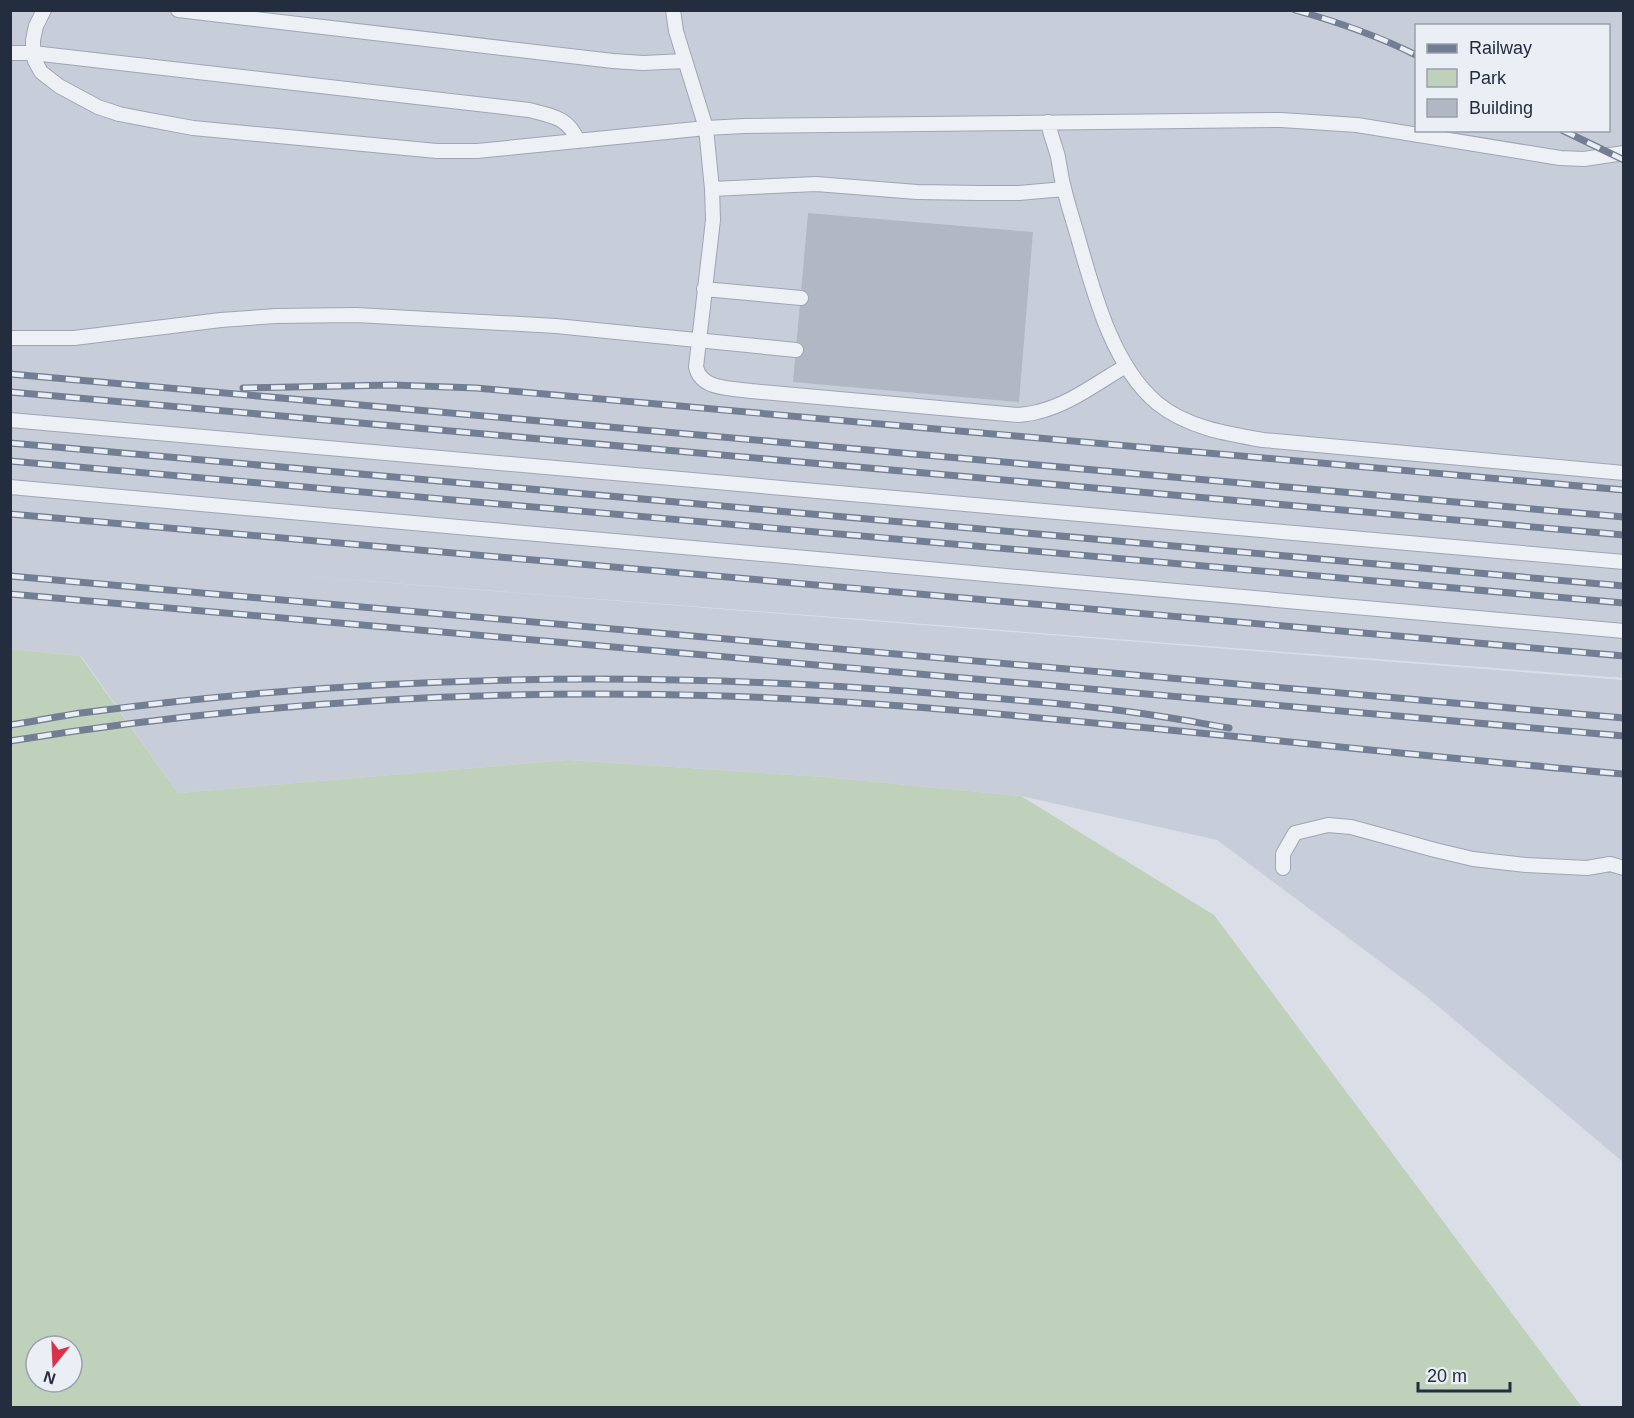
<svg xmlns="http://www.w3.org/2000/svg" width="1634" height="1418" font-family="Arial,sans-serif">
<rect width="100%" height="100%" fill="#dadfe7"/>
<!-- built -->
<path fill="#c8ced9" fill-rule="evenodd" d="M11,11H1623V678L276,574L1623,680V1162L1426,996L1217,840L1021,796L824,777L568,760L178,793L81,656L11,649ZM1416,26H1608V130H1416Z"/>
<!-- green -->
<path fill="#c0d1bb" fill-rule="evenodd" d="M11,649L80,656L178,793L568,760L824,777L1021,796L1214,915L1582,1407H11ZM36,1346H72V1382H36Z"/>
<!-- building -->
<path fill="#b1b8c4" d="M808,213L1033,232L1019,402L793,382Z"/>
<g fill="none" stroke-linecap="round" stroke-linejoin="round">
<defs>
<path id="service" d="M44,10L36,26L33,40V53L35,61L41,72L59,86L98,107L119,114L150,120L193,128L437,151H477L706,128L744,126L1281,120L1357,125L1560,158L1584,159L1624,153
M178,10L613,61L643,63L685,61
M673,10L676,31L706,128L712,189L713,220L696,367C701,390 731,388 751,391L1018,415C1024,414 1031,414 1037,412C1069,405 1098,382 1126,366
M10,53H33L529,110C552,116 568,117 578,141
M1048,122C1050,134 1055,145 1058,157C1060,167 1061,178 1064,188C1068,206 1074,223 1079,241C1094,294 1113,366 1157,403C1186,427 1227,434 1263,440L1624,473
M712,189L816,184L917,192L979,193H1019L1064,189
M704,289L801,298
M10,338H74L221,320L276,316L356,315L556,326L796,350
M10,420L1624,562
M10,487L1624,631
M1283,868V854L1295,833L1328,825L1351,827L1435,850L1473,859L1526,865L1587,868L1610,864L1624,868"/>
</defs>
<!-- service casing -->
<use href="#service" stroke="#9fa6b1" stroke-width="16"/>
<!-- service -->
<use href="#service" stroke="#edf0f5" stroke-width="14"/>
<defs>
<path id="rail" d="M1295,10C1338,22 1376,35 1416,55
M1562,130L1624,160
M10,374L1624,517
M243,388L393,385L476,388L1624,490
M10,392L1624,535
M10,443L1624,586
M10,461L1624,603
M10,514L1624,656
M10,576L1624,718
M10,594L1624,736
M10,725C37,721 63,715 89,712C368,675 650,670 930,693C999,699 1069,703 1138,713C1169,717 1199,723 1229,728
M10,741C246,703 486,688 724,696C851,700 979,712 1105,724C1278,740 1451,759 1624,774"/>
</defs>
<!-- rail casing -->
<use href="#rail" stroke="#737e92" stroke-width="7"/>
<!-- rail -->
<use href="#rail" stroke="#eaeef5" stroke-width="4.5" stroke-dasharray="14" stroke-linecap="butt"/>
</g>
<!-- border -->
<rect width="1634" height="1418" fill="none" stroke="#232d3e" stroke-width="24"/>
<!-- legend -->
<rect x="1415" y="24" width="195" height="108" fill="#eaeef5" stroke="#9aa1ac" stroke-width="1.5"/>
<rect x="1427" y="44" width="30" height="9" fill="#737e92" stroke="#9aa1ac" stroke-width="1.5"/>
<text x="1469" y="54" font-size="18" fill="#232d3e">Railway</text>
<rect x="1427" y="69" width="30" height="18" fill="#c0d1bb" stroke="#9aa1ac" stroke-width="1.5"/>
<text x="1469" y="84" font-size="18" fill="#232d3e">Park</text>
<rect x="1427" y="99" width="30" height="18" fill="#b1b8c4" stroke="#9aa1ac" stroke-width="1.5"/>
<text x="1469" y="114" font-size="18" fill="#232d3e">Building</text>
<!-- north arrow -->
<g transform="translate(54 1364) rotate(198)"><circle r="28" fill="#eaeef5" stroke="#9aa1ac" stroke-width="1.5"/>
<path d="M0-4.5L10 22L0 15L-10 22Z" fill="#da314b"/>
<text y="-9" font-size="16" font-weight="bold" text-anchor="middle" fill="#232d3e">N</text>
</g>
<!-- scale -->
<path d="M1418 1382v9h92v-9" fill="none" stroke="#232d3e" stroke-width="3"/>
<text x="1427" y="1382" font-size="18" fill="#232d3e" stroke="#eaeef5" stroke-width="4.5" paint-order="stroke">20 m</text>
</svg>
